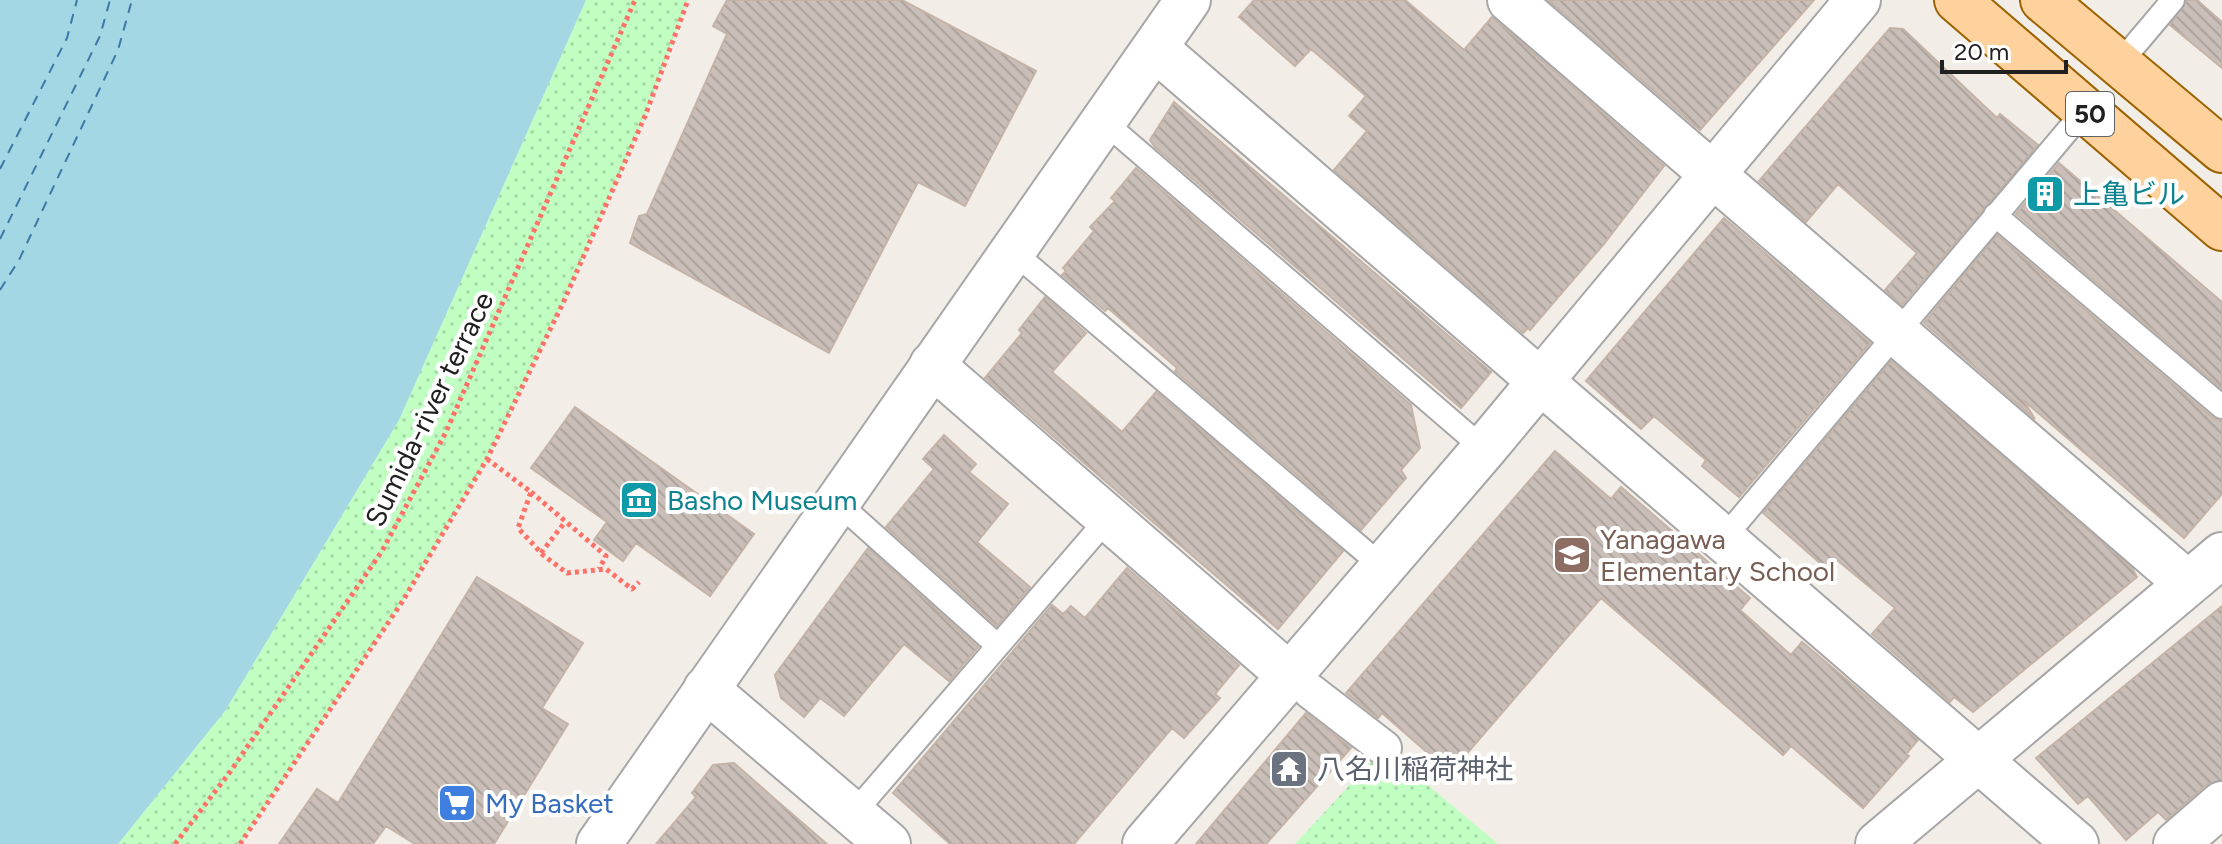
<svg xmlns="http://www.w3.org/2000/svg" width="2222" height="844" font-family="Figtree,'Noto Sans JP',sans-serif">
<defs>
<pattern id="park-dots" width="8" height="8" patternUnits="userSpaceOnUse" patternTransform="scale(2)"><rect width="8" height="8" fill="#c0fec2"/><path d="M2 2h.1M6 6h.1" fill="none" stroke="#a5d9a6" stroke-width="1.8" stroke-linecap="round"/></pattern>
<pattern id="building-back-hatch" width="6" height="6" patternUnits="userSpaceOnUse" patternTransform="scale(2)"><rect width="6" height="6" fill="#cabfb8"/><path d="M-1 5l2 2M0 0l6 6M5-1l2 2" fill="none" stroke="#ada49e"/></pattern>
</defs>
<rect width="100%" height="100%" fill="#f2ede6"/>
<!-- park -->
<path fill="url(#park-dots)" d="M586,0H688L645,116L563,303L487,459L402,602L240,844H118L225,711L399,420Z
M1384,748L1498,844H1295Z"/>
<!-- water -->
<path fill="#a3d7e3" d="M0,0H586L399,420L225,711L118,844H0Z"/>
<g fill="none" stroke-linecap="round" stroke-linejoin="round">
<!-- ferry -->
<path stroke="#3e78a9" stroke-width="2" stroke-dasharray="10 8" stroke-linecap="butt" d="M0,169L67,38L77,0
M0,239L100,36L110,0
M0,290L19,260L118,50L132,0"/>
</g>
<!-- building -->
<path fill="url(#building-back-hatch)" stroke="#c5b3a7" stroke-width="2" d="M727,0H902L1036,71L965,206L918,182L829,353L630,243L639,216L647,214L727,34L713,26Z
M1254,0H1405L1464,50L1492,17L1664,166L1603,245L1530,330L1528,328L1523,333L1334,170L1367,131L1349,116L1366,96L1311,49L1295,66L1239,17Z
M1548,0H1814L1700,130Z
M2187,0H2197L2222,22V68L2170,25Z
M1890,28L1903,29L1997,118L2000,114L2038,145L1902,305L1885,290L1917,253L1838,184L1806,222L1759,181Z
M1174,102L1491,372L1461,408L1155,147L1150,140Z
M2059,163L2222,302V389L2016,214Z
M1136,168L1411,405L1420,448L1401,470L1406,478L1361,530L1175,371L1177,368L1108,308L1105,311L1062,275L1066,271L1063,268L1094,231L1090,227L1115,201L1111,198Z
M1724,218L1870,343L1739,497L1702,466L1706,460L1654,416L1641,429L1586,381Z
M1997,235L2213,418L2222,421V494L2184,538L2023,400L2035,419L1924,323Z
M1045,297L1086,333L1052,372L1122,432L1156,392L1343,551L1278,629L985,378L1022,333L1019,330Z
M1891,361L2132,568L2137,577L1973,712L1954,697L1950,702L1872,634L1895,608L1837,560L1828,570L1763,513Z
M575,407L754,534L710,596L636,543L623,561L609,551L594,540L607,522L531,468Z
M944,435L976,464L969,472L1008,504L977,542L1030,587L997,626L886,527L934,469L923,459Z
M1555,451L1611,499L1621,487L1750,598L1740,610L1791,655L1802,642L1918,740L1906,754L1909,756L1863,808L1791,746L1783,755L1601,598L1464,757L1460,753L1446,769L1382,713L1378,718L1346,693Z
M868,548L978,647L949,681L904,644L844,716L820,698L804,717L781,698L775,675Z
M1127,568L1239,665L1215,694L1220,698L1184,738L1172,728L1074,844H950L893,793L1052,605L1063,614L1071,606L1085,618Z
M477,577L583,643L542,708L568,724L494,844H415L386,826L373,844H279L317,789L338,803Z
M2222,606V780L2206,785L2166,820L2158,812L2126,840L2088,796L2078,804L2036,758Z
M1306,713L1351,748L1266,844H1196Z
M734,763L776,800L827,844H656L696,797L692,793L713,765Z"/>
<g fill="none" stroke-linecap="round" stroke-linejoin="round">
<defs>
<path id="service" d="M2119,64L2173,0
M1102,120L1484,449
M1995,215L2222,407
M1011,250L1383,567
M837,502L998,646
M1723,539L2085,110
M853,814L1109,517"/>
<path id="pedestrian" d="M1310,691L1384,748"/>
<path id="minor" d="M1510,0L2187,583
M1156,49L2076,844
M932,365L1289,675
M706,689L888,844
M1145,844L1484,449L1858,0
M1878,844L2222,555
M2176,844L2222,804"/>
<path id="tertiary" d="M599,844L1188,0"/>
<path id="primary" d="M1957,0L2222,228
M2043,0L2222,150"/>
</defs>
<!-- service casing -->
<use href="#service" stroke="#a7a7a7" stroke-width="26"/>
<!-- pedestrian casing -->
<use href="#pedestrian" stroke="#a7a7a7" stroke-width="38"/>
<!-- minor casing -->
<use href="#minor" stroke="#a7a7a7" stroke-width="48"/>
<!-- tertiary casing -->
<use href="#tertiary" stroke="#a7a7a7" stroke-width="48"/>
<!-- primary casing -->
<use href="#primary" stroke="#9c6200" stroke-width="48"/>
<!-- path -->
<path stroke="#ff7269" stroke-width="5" stroke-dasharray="4 4" stroke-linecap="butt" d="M487,459L531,492L518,528L543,555L567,573L606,569L632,589L639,582
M531,492L606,556L599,569
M541,553L565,522
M175,844L230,772L382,551L446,432L635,0
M240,844L402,602L487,459L563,303L645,116L688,0"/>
<!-- service -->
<use href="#service" stroke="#fff" stroke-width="22"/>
<!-- pedestrian -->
<use href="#pedestrian" stroke="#fff" stroke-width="34"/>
<!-- minor -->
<use href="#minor" stroke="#fff" stroke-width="44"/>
<!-- tertiary -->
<use href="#tertiary" stroke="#fff" stroke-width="44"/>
<!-- primary -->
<use href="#primary" stroke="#ffd19d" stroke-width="44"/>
</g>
<!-- icons -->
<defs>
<symbol id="building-square" viewBox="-11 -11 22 22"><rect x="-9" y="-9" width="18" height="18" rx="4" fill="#0f9aa8" stroke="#fff"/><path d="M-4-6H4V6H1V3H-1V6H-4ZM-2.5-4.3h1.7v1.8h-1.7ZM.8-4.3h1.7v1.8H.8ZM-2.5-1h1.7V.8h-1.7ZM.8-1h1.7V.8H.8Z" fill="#fff"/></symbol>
<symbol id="museum-square" viewBox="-11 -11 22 22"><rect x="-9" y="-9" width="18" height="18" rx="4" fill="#0f9aa8" stroke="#fff"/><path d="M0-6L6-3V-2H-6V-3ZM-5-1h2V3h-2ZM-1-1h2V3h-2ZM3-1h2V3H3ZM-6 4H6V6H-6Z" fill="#fff"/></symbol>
<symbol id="school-square" viewBox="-11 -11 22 22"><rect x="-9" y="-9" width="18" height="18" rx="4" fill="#8d6e63" stroke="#fff"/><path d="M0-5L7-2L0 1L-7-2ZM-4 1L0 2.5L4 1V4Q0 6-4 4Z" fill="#fff"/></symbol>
<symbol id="temple-square" viewBox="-11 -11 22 22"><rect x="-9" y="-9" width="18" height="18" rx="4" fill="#6b7280" stroke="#fff"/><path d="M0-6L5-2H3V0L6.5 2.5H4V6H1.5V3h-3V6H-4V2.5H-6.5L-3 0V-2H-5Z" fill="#fff"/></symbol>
<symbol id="supermarket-square" viewBox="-11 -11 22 22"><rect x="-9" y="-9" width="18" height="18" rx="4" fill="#3f7fe0" stroke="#fff"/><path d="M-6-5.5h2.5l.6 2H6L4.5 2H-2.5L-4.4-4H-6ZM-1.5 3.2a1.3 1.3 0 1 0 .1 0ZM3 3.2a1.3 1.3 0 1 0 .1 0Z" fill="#fff"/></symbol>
</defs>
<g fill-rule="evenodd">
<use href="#building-square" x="2023" y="172" width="44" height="44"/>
<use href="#museum-square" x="617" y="478" width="44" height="44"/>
<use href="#school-square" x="1550" y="533" width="44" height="44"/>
<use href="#temple-square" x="1267" y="747" width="44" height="44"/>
<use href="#supermarket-square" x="435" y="781" width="44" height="44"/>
</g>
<g text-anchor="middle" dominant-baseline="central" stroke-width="8" stroke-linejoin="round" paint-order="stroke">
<!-- shield labels -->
<rect fill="#fff" stroke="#636363" stroke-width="2" x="2066" y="92" width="48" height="44" rx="6"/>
<g font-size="26" font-weight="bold" fill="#202020">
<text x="2090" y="114">50</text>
</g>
<!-- culture labels -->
<g font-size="28" fill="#0d838f" stroke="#fff" text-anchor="start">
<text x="2073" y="194">上亀ビル</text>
<text x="667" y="500">Basho Museum</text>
</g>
<!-- street labels -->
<g font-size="28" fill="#202020" stroke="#fff">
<text transform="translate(429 409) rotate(-64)">Sumida-river terrace</text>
</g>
<!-- education labels -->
<g font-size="28" fill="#785e54" stroke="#fff" text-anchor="start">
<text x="1600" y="539">Yanagawa<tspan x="1600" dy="32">Elementary School</tspan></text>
</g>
<!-- worship labels -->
<g font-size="28" fill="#5b616d" stroke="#fff" text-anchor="start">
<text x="1317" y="769">八名川稲荷神社</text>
</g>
<!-- shop labels -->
<g font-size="28" fill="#366cbe" stroke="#fff" text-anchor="start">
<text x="485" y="803">My Basket</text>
</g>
</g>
<!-- scale -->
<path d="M1942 60v12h124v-12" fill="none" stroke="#202020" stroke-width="4"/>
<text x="1954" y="60" font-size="24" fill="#202020" stroke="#ffffff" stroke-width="6" paint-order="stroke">20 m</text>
</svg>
